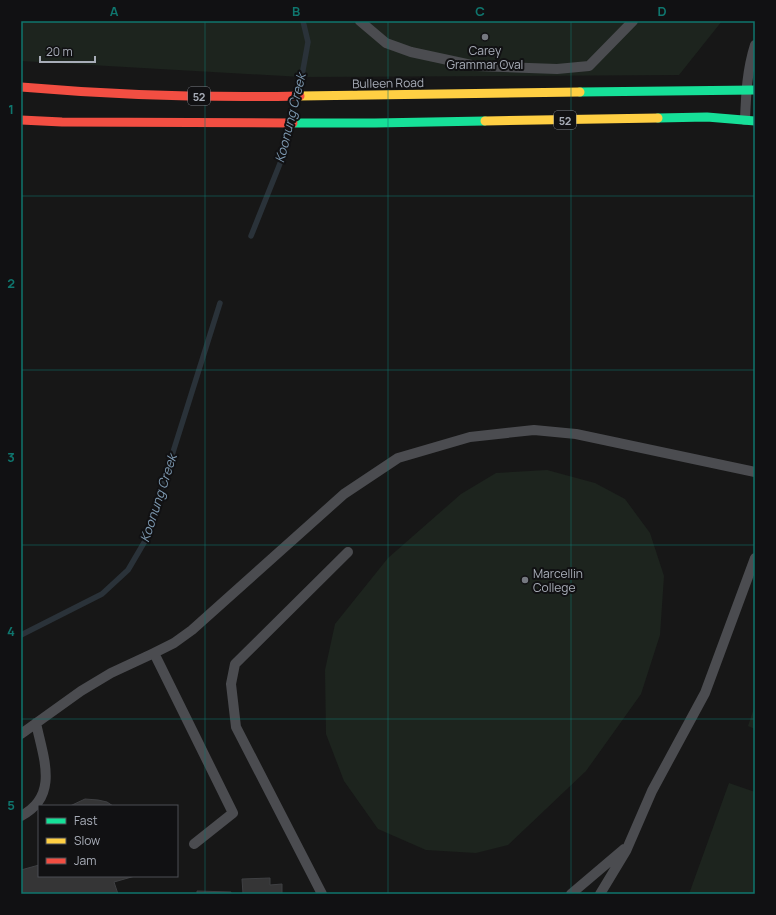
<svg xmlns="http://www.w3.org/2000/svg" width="776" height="915" font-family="Manrope,sans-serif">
<rect width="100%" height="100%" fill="#171717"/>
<!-- green -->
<path fill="#1d241e" d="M21,21H722L679,75L302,77L21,61Z
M547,470L595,483L625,499L650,533L664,576L660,635L641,694L586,771L508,845L476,853L426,850L378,829L344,781L326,734L325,670L335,624L388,558L461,494L496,473Z
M755,705V729L748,726Z
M729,783L755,792V894H689Z"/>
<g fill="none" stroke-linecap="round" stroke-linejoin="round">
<!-- stream -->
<path stroke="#2a3239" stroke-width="5.5" d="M299,92L308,42L303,21
M251,236L285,151L290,127
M21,635L102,594L128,570L145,541L220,303"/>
</g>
<!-- building -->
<path fill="#353536" stroke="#3f4043" d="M85,799L98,800L107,802L113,806H70Z
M39,865V876H135L114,882L118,894H21V870Z
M270,878V885L282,884V894H243L242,879Z
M197,891L231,892V894H197Z"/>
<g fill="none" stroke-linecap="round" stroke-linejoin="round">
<!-- lane -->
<path stroke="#4b4c50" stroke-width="10" d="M360,21L386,43L411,52L476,66L557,69L589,66L633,21
M745,120C746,94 747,70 755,45
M154,653L174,643L192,630L344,494L398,458L470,437L534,430L576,434L755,472
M21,734L81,691L111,673L154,653L233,813L194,844
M21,816C60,796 43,757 36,723
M322,894L236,727L231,684L235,664L348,552
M571,894L624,849
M600,894L626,851L652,791L705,693L755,558"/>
<!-- fast -->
<path stroke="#16e098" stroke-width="9" d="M580,92L755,90
M658,118L707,117L755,121
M293,123H375L485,121"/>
<!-- slow -->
<path stroke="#ffcf43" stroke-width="9" d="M300,96L580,92
M485,121L658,118"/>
<!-- jam -->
<path stroke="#f24e42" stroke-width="9" d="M21,87C114,95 207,98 300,96
M21,120L62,122L293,123"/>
</g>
<!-- grid -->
<path fill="none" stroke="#0f766e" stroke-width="1" stroke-opacity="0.55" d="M205,21V894M388,21V894M571,21V894M21,196H755M21,370H755M21,545H755M21,719H755"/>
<!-- markers -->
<g fill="#757880" stroke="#111113" stroke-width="1.5">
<circle cx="485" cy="37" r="4"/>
<circle cx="525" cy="580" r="4"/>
</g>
<g text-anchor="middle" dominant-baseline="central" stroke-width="4" stroke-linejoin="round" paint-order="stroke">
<!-- shield labels -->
<g fill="#111113" stroke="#7b7e86" stroke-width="1">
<rect x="188" y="87" width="22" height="18" rx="3"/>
<rect x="554" y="111" width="22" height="18" rx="3"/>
</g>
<g font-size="11" font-weight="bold" fill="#a8adb8">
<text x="199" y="96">52</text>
<text x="565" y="120">52</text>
</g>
<!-- poi labels -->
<g font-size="12" fill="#a8adb8" stroke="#111113">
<text x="485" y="50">Carey<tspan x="485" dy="14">Grammar Oval</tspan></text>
<text x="533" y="573" text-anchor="start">Marcellin<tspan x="533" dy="14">College</tspan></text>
</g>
<!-- street labels -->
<g font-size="12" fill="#a8adb8" stroke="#111113">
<text transform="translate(388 83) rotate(-1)">Bulleen Road</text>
</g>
<!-- water labels -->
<g font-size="13" font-style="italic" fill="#7f9bb3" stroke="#111113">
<text transform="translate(290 118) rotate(-76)">Koonung Creek</text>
<text transform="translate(158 498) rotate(-72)">Koonung Creek</text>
</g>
</g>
<!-- border -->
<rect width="776" height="915" fill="none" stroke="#111113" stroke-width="44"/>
<!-- legend -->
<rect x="38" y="805" width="140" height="72" fill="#111113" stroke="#4d4f55"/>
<rect x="46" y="818" width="20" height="6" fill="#16e098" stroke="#4d4f55"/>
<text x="74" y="825" font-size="12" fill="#a8adb8">Fast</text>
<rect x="46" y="838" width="20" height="6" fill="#ffcf43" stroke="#4d4f55"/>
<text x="74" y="845" font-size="12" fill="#a8adb8">Slow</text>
<rect x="46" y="858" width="20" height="6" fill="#f24e42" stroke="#4d4f55"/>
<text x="74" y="865" font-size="12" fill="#a8adb8">Jam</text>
<!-- scale -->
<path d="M40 56v6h55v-6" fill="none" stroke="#a8adb8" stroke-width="2"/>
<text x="46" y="56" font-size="12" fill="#a8adb8" stroke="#111113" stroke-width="3" paint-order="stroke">20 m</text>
<rect x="22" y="22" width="732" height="871" fill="none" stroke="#0f766e" stroke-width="1.5"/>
<g font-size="13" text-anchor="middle" font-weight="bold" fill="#0f766e">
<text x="114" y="16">A</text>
<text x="296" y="16">B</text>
<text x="480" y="16">C</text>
<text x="662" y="16">D</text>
<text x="11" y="114">1</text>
<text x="11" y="288">2</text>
<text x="11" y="462">3</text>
<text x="11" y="636">4</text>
<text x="11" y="810">5</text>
</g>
</svg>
